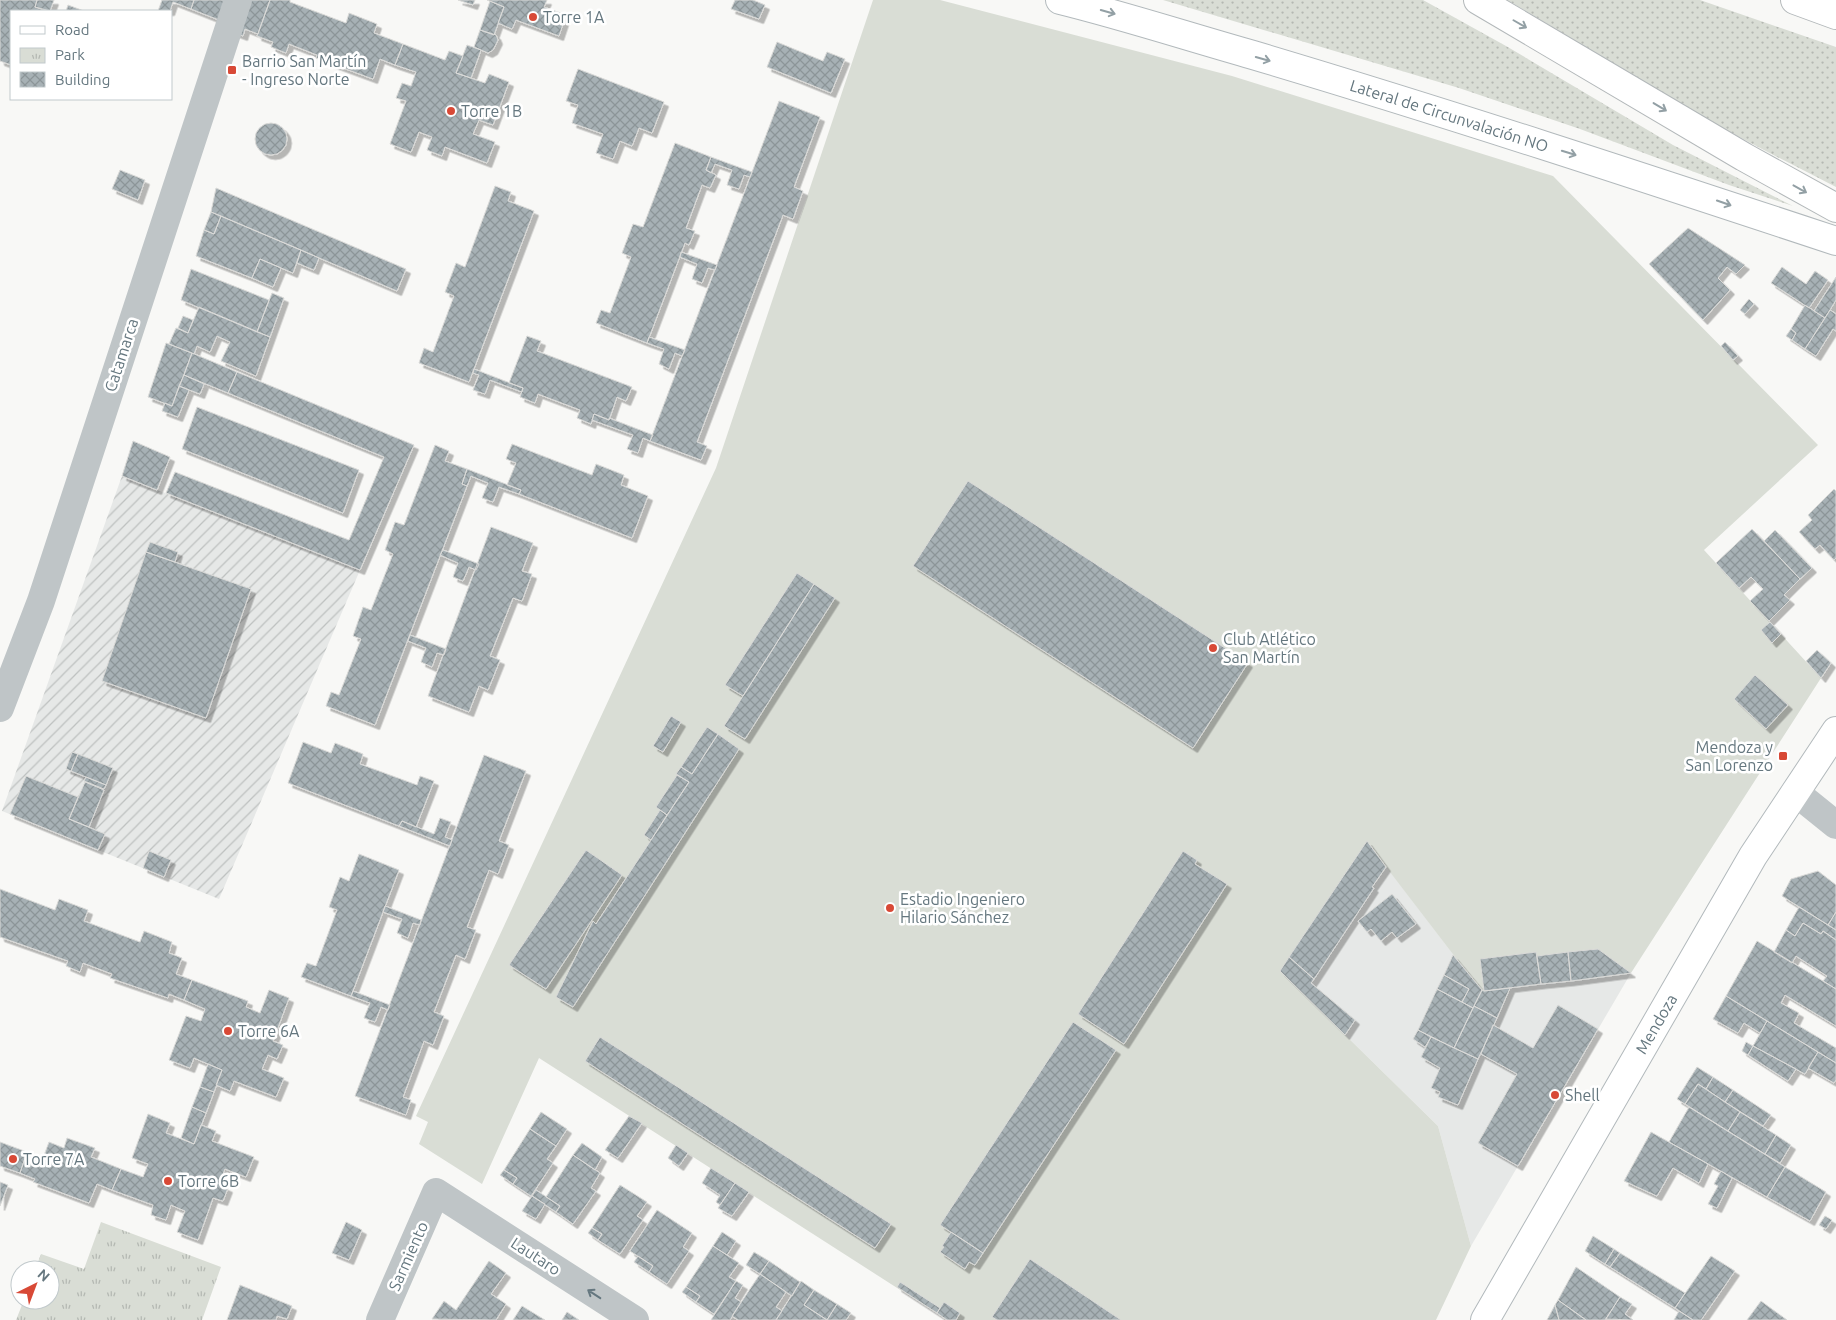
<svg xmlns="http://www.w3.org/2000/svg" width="1836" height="1320" font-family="Ubuntu,sans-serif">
<defs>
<pattern id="industrial-furrows" width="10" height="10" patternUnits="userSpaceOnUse" patternTransform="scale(1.25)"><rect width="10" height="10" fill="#e6e8e7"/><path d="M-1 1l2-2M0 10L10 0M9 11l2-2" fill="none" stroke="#bec1c0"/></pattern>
<pattern id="grass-dots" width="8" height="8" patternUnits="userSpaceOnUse" patternTransform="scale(1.25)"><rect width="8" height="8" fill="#d9ddd5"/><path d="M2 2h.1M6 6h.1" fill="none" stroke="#b4b8b2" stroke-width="1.8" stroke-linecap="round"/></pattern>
<pattern id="park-tufts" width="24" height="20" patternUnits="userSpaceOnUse" patternTransform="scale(1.25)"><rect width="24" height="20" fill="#d9ddd5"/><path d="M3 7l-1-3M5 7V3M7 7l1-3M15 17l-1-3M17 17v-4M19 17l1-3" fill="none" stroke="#b4b8b2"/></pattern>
<pattern id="building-cross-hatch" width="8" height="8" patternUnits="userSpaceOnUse" patternTransform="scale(1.25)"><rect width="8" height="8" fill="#a7b1b5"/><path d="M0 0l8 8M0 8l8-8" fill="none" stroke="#8c9598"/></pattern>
<filter id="shadow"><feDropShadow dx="4.5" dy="4.5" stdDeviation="0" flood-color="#0004"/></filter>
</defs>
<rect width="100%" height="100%" fill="#f8f8f6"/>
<!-- built -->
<path fill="#e6e8e7" d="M1367,841L1478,987L1484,991L1631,973L1471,1246L1438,1126L1280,971Z"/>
<!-- industrial -->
<path fill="url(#industrial-furrows)" d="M122,476L360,570L219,899L2,811Z"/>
<!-- grass -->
<path fill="url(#grass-dots)" d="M1163,0H1423L1506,46L1673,145L1793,206L1729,185L1580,129L1459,88Z
M1507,0H1700L1836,47V187C1785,161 1735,136 1686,107C1626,72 1567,35 1507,0Z"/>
<!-- park -->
<path fill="url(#park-tufts)" d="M101,1222L221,1267L202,1320H16L24,1300H50V1270H35L41,1254L84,1269Z"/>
<!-- pitch -->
<path fill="#d9ddd5" d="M873,0H940L1232,76L1553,176L1818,445L1704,550L1821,678L1631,973L1484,991L1478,987L1367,842L1280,971L1438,1126L1471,1246L1436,1320H947L539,1058L482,1184L419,1144L428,1122L416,1116L716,468Z"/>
<!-- building -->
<path fill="url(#building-cross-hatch)" stroke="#dadad8" filter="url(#shadow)" d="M0,0H37L35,7L46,11H11V65L0,61Z
M37,0H54L50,11L35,7Z
M162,0H194L191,9L173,2L170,11H158Z
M194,0H270L258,34L245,29L243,36L227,30L229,24L191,9Z
M270,0H290V2L346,23L349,13L377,24L374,33L403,44L395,65L380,59L373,79L316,58L317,55L289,44L286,53L271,47L273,42L257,36Z
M458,0H475L473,5Z
M487,0H547L544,7L566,15L559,36L516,20L512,29L498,23L504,7Z
M735,0H753L765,5L759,19L731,9Z
M490,1L504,7L494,35L480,30Z
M68,5L84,11H66Z
M480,30L496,35L498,40L493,50L488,53L474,47Z
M777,42L823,61L827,52L845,59L831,93L767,67Z
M403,44L445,60L449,51L463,56L456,73L485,83L489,74L509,82L493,125L479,120L473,134L495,142L487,163L445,147L442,156L427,150L432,137L419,132L411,152L390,144L406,101L396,98L402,83L411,86L416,72L395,65Z
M467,45L481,50L471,78L456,73Z
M578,69L664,102L652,133L639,128L632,146L620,141L613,159L596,153L603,134L572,123L578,105L566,101Z
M779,101L820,117L794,187L803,191L793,219L783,215L697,442L707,446L701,460L650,441Z
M255 139a16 16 0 1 1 32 0a16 16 0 1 1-32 0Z
M675,143L711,157L706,170L716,175L710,188L702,185L686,228L695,231L689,245L685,243L647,343L596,323L601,310L610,313L631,257L622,253L633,224L643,227Z
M711,157L752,172L750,177L744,175L739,189L727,185L732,170L715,164L711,173L706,170Z
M120,170L145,180L138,200L112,189Z
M495,186L511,192L508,201L534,211L469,382L419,363L424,348L433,352L454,296L445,292L456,263L465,267Z
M216,188L406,269L397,291L211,212Z
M211,212L221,216L214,234L204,230Z
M221,216L301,250L293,273L260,259L252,278L196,256L204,230L214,234Z
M1688,228L1745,265L1736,274L1727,267L1718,278L1730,290L1703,320L1649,264Z
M301,250L319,258L314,270L297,263Z
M681,252L717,265L715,270L708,268L702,283L692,279L697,264L680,257Z
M260,259L281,268L273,287L252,278Z
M1782,267L1806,284L1815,271L1828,280L1809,308L1771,283Z
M191,269L269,300L257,332L181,300Z
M1836,277V300L1825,318L1814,311Z
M272,293L284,298L270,337L257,332Z
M1749,299L1754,304L1745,314L1740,310Z
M1805,305L1825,318L1805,349L1792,340L1796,333L1791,329Z
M199,307L270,337L256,376L221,361L230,342L217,336L210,352L197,346L194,354L169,344L176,328L188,333Z
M1830,310L1836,314V331L1833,329L1816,356L1805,349Z
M183,316L193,320L188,333L178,328Z
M1791,329L1796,333L1792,340L1786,336Z
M527,336L541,341L537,351L632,387L626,401L617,397L609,420L594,414L591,424L577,418L580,410L538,394L535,403L520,397L523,388L509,383Z
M649,337L685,350L682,356L675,353L669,369L659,364L664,349L647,343Z
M1725,342L1738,356L1733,360L1721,346Z
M166,343L192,353L172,406L148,397Z
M192,353L237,372L228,393L184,375Z
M474,369L523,388L522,392L490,380L485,394L473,390L479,375L473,373Z
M237,372L414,445L360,570L166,493L175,472L349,540L384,457L228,393Z
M184,375L204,384L200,394L179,386Z
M179,386L189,390L178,417L162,411L165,403L172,406Z
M197,407L359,470L343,513L182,449Z
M594,414L609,420V418L653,435L650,441L643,438L638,453L627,449L633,435L592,420Z
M133,441L170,457L157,490L122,476Z
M512,444L592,475L596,464L624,475L621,485L648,496L632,538L519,494L521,490L507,485L516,463L506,459Z
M435,445L449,451L445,461L467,469L462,484L467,486L375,725L326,706L331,692L339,695L361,639L353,636L363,607L371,610L393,554L385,550L395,522L404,525Z
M467,469L521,490L519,494L499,487L493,502L482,498L488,483L471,476L467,486L462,484Z
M968,481L1248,663L1193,748L913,566Z
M1834,489L1836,491V558L1834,560L1820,545L1815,549L1799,532L1812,520L1808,515Z
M491,527L533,543L522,571L532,574L522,601L513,598L490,656L500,660L488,690L479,686L469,712L428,696Z
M1752,529L1800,579L1784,595L1790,600L1769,621L1750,601L1763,589L1751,577L1739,588L1716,563Z
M1775,530L1812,568L1800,579L1764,541Z
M150,542L178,552L175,562L146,552Z
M443,550L479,564L476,570L469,567L463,581L453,577L458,563L440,555Z
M146,552L251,589L206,718L102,681Z
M797,573L814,584L743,696L725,685Z
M814,584L835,598L745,739L724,726Z
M1770,622L1781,634L1772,643L1761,630Z
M410,635L446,649L444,655L437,653L432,667L421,662L426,648L408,641Z
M1817,650L1831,663L1821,678L1806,661Z
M1755,675L1788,705L1766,729L1734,699Z
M671,716L681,722L663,752L653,746Z
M707,727L718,734L692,774L681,767Z
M718,734L739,749L573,1007L556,997L593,921L596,924L689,782L676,774L681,767L692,774Z
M303,742L331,753L335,743L363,754L360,764L417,785L420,776L434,781L416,827L402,821L399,826L288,783Z
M72,752L78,754L71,771L66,769Z
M78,754L113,768L106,785L71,771Z
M484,755L526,771L499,841L509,845L498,874L489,870L467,927L476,930L465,959L456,955L434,1012L444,1016L433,1045L424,1041L403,1097L411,1100L406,1115L355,1096Z
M677,775L689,782L667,815L656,807Z
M26,776L78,797L69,819L105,834L98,850L10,814Z
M86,777L106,785L104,789L84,781Z
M85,782L104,790L89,827L69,819Z
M660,810L667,815L651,840L644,835Z
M440,818L451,822L445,837L452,840L450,846L399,826L402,821L434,834Z
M1367,841L1386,867L1372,887L1374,888L1314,979L1289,957Z
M586,850L622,875L546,989L509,965Z
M149,851L171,860L164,877L143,868Z
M1183,851L1197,860L1195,864L1227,884L1124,1044L1078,1014Z
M359,854L399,870L351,996L301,977L307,963L316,966L337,910L329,907L340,877L349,881Z
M1818,871L1836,885V912L1828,925L1782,896L1791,879Z
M0,889L55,910L59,899L88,910L84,921L140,942L144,931L172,942L169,953L182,958L176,974L192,980L184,1000L169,994L168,998L110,978L112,974L83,963L80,972L66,966L68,961L0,937Z
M1392,894L1416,924L1397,938L1392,932L1381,941L1371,929L1367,932L1358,921Z
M385,906L421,920L420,925L413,923L408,938L397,933L402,919L383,912Z
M1799,907L1836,930V940L1823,931L1821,934L1803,923L1795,936L1786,930Z
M1836,912V930L1828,925Z
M1803,923L1821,934L1823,931L1836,940V989L1823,981L1827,976L1796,956L1792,963L1774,952L1786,930L1795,936Z
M1757,941L1836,989V1026L1785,995L1781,1003L1799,1013L1794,1023L1836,1048V1063L1726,996Z
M1598,949L1631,973L1571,981L1568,952Z
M1536,952L1541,984L1484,991L1480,959Z
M1568,952L1571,981L1541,984L1537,956Z
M1453,955L1482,990L1473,1008L1462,1002L1469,989L1444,975Z
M1289,957L1314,979L1311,983L1355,1020L1345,1035L1280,971Z
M1444,975L1469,989L1462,1002L1437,989Z
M192,980L248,1001L246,1007L260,1013L269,990L289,998L273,1041L283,1045L277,1059L268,1055L262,1069L284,1078L276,1097L234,1081L230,1091L216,1085L222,1070L194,1058L190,1068L169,1060L186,1016L201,1021L205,1009L184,1000Z
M1510,988L1497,1018L1474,1006L1482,990L1484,991Z
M1437,989L1473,1008L1454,1048L1418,1030Z
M353,991L390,1005L388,1010L381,1007L375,1022L364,1018L370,1003L351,996Z
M1726,996L1767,1021L1760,1033L1744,1023L1738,1033L1713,1019Z
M1558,1005L1598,1029L1518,1166L1478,1143L1517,1074L1481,1054L1493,1025L1533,1048Z
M1474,1006L1497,1018L1478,1059L1454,1048Z
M1767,1021L1818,1052L1805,1074L1753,1046Z
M1073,1022L1116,1050L983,1253L940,1225Z
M1418,1030L1431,1037L1425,1047L1413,1039Z
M600,1037L891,1224L875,1248L585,1061Z
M1431,1037L1478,1059L1458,1105L1438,1097L1440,1092L1431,1088L1440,1068L1421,1057Z
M1746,1042L1753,1046L1748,1055L1742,1051Z
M1753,1046L1796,1069L1788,1081L1748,1055Z
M1818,1052L1836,1063V1080L1834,1083L1808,1068Z
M208,1064L222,1070L214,1092L200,1087Z
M1697,1067L1713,1077L1706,1089L1698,1084L1685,1104L1677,1099Z
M1713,1077L1733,1090L1725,1102L1706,1089Z
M1698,1084L1740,1112L1728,1131L1685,1104Z
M200,1087L214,1092L206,1113L192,1107Z
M1733,1090L1771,1115L1763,1126L1725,1102Z
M192,1107L206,1113L194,1144L181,1138Z
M1689,1107L1785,1167L1767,1197L1669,1142Z
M541,1112L567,1129L556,1146L530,1129Z
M1740,1112L1776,1135L1765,1154L1728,1131Z
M148,1114L170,1123L166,1133L194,1144L201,1125L216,1131L212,1141L254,1157L246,1177L225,1169L219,1184L228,1188L223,1201L213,1198L198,1240L177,1232L185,1211L171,1205L166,1220L151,1215L153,1205L112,1190L121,1169L143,1177L148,1164L132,1158Z
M629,1116L642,1123L618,1158L605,1150Z
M530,1129L556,1146L547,1159L553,1163L531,1196L513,1184L517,1178L504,1170Z
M1651,1132L1708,1164L1699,1183L1673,1168L1657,1196L1624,1181Z
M1776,1135L1791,1145L1780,1163L1765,1154Z
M67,1138L95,1148L91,1157L121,1169L112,1190L97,1184L89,1203L33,1182L35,1179L20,1173L27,1152L43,1158L49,1142L64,1148Z
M0,1142L27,1152L20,1173L0,1166Z
M582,1143L602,1157L595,1170L573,1155Z
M676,1145L688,1153L679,1166L668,1158Z
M573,1155L600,1173L591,1188L596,1191L573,1224L556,1212L560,1206L546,1197Z
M1785,1167L1826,1192L1810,1221L1767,1197Z
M711,1168L735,1183L720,1205L716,1202L720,1195L702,1183Z
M504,1170L517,1178L513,1184L500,1175Z
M1721,1171L1732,1178L1717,1208L1708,1204L1718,1186L1714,1184Z
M0,1182L8,1185L0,1206Z
M735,1183L749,1192L732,1216L718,1208Z
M620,1185L647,1202L637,1216L643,1220L620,1254L598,1240L602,1234L592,1228Z
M536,1190L560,1206L556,1212L532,1196Z
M532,1196L545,1204L536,1219L522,1211Z
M657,1210L692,1233L683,1247L689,1251L667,1284L649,1272L653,1266L630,1251Z
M1825,1216L1832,1220L1826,1229L1819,1225Z
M346,1222L362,1230L349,1260L332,1253Z
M592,1228L602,1234L598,1240L588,1233Z
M722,1232L736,1241L727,1255L713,1246Z
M951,1232L983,1253L975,1265L969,1262L965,1269L940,1252L944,1247L942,1246Z
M1593,1236L1614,1249L1605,1264L1585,1251Z
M713,1246L739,1263L729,1277L736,1281L714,1314L696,1302L700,1296L686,1287Z
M1614,1249L1620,1253L1610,1267L1605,1264Z
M754,1252L769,1261L760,1274L746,1265Z
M1620,1253L1685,1293L1675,1308L1610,1267Z
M638,1256L653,1266L649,1272L634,1262Z
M1711,1256L1735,1271L1701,1320H1693L1675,1308Z
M1030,1259L1121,1320H997L992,1317Z
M489,1261L506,1273L491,1294L506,1304L496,1320L432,1319L444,1301L456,1310Z
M769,1261L800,1282L792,1296L760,1274Z
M1576,1267L1620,1297L1605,1320H1586L1558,1300Z
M760,1274L786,1292L776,1307L782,1311L776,1320H738L732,1316Z
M736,1281L743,1285L735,1298L741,1302L730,1320H711Z
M801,1281L814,1290L804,1305L827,1320H776Z
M900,1282L940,1308L937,1313L897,1287Z
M240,1285L292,1306L287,1319L277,1316L276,1320H227Z
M686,1287L700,1296L696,1302L682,1292Z
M814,1290L837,1304L827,1320L804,1305Z
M1620,1297L1632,1304L1625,1314L1633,1320L1606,1319Z
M1558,1300L1586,1320H1559L1555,1305Z
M1761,1301L1787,1320H1747Z
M944,1302L960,1313L956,1320H947L937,1313Z
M837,1304L851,1313L846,1320H827Z
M1555,1305L1559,1320H1547Z
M522,1306L545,1320H513Z
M1679,1311L1693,1320H1674Z
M567,1312L579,1320H562Z"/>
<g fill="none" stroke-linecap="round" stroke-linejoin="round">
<defs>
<g id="secondary">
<path id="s1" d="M1060,0C1125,16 1189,37 1253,55C1448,113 1642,177 1836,241"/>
<path id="s2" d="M1485,1320L1753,856L1836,731"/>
</g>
<path id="highway" d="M1478,0L1744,157L1836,208
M1795,0L1836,15"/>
</defs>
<!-- secondary casing -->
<use href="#secondary" stroke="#b2b9bc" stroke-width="30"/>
<!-- highway casing -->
<use href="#highway" stroke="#b3b8ba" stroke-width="30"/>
<!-- street -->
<path stroke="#bfc5c7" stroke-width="28" d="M0,708L41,601L238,0
M1795,792L1836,825
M380,1320L436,1192L635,1320"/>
<!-- secondary -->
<use href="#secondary" stroke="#fff" stroke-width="28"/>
<!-- highway -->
<use href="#highway" stroke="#fff" stroke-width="28"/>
</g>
<!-- one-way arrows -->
<defs><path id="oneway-shaft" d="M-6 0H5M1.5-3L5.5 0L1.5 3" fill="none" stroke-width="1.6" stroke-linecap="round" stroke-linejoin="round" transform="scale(1.25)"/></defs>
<g stroke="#93a0a5">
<use href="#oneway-shaft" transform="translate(1108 12) rotate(16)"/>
<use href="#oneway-shaft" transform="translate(1520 24) rotate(30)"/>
<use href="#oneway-shaft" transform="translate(1263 59) rotate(16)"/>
<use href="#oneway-shaft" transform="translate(1660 107) rotate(31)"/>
<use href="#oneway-shaft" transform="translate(1569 153) rotate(17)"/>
<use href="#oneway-shaft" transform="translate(1800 189) rotate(29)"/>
<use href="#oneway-shaft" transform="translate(1724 203) rotate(19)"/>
</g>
<use stroke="#65777f" href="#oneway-shaft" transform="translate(594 1294) rotate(-147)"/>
<!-- markers -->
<g fill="#d84936" stroke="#fff" stroke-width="2">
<circle cx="533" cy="17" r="5"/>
<rect x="227" y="65" width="10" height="10" rx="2.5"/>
<circle cx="451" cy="111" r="5"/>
<circle cx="1213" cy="648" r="5"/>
<rect x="1778" y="751" width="10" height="10" rx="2.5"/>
<circle cx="890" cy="908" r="5"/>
<circle cx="228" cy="1031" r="5"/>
<circle cx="1555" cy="1095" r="5"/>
<circle cx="13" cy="1159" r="5"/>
<circle cx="168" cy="1181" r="5"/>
</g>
<g text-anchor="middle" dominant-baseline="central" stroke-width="5" stroke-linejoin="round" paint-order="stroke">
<!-- poi labels -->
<g font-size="16" fill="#65777f" stroke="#fff" text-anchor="start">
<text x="543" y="17">Torre 1A</text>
<text x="242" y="61">Barrio San Martín<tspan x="242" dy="18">- Ingreso Norte</tspan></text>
<text x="461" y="111">Torre 1B</text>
<text x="1223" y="639">Club Atlético<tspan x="1223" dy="18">San Martín</tspan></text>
<text x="1773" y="747" text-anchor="end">Mendoza y<tspan x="1773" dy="18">San Lorenzo</tspan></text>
<text x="900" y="899">Estadio Ingeniero<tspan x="900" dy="18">Hilario Sánchez</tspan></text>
<text x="238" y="1031">Torre 6A</text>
<text x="1565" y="1095">Shell</text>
<text x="23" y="1159">Torre 7A</text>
<text x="178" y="1181">Torre 6B</text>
</g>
<!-- street labels -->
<g font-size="16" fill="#65777f" stroke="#fff">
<text stroke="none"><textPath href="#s1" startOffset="406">Lateral de Circunvalación NO</textPath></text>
<text transform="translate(121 355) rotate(-72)">Catamarca</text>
<text stroke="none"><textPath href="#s2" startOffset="342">Mendoza</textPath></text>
<text transform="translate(408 1256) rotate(-66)">Sarmiento</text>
<text transform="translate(536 1256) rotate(33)">Lautaro</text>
</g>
</g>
<!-- legend -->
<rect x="10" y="10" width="162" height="90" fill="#ffffff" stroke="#c1c9cc"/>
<rect x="20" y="26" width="25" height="8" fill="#ffffff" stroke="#c1c9cc"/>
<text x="55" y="35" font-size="15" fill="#65777f">Road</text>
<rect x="20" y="48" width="25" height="15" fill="url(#park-tufts)" stroke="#c1c9cc"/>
<text x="55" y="60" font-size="15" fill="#65777f">Park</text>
<rect x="20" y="72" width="25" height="15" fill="url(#building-cross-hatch)" stroke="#c1c9cc"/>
<text x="55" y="85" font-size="15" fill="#65777f">Building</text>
<!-- north arrow -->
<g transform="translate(35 1285) rotate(42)"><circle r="24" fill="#ffffff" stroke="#c1c9cc"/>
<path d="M0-4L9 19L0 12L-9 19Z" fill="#d84936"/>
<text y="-8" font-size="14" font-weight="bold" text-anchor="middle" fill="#65777f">N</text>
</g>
</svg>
